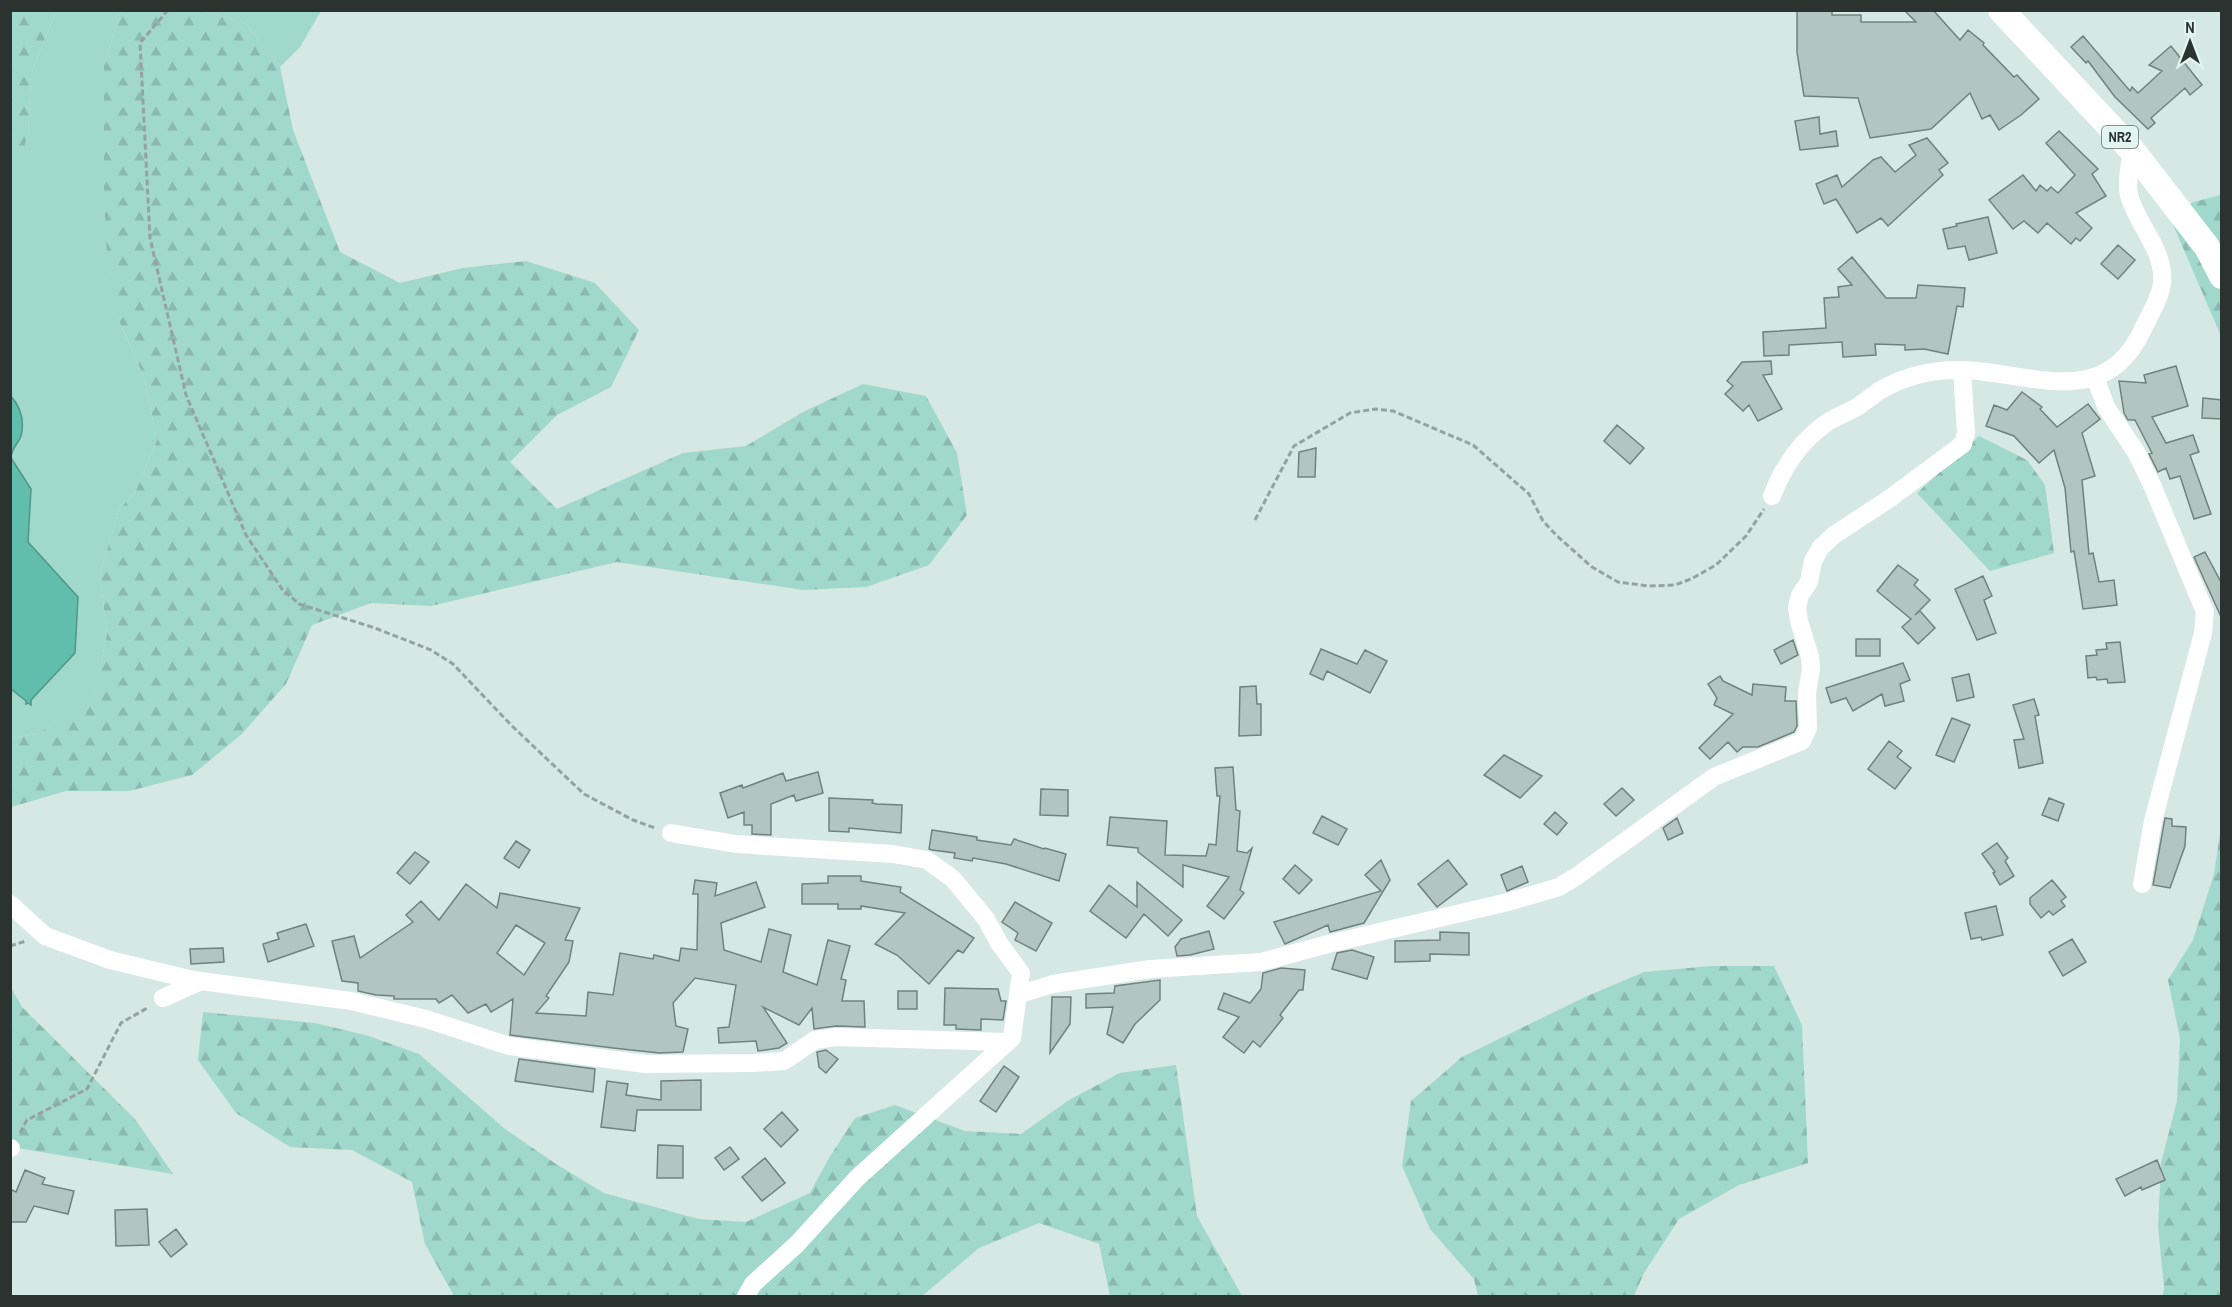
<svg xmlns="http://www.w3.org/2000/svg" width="2232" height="1307" font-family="'Archivo Narrow',sans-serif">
<defs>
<pattern id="forest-firs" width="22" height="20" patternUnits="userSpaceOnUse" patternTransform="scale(1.5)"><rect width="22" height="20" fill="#a0d8cb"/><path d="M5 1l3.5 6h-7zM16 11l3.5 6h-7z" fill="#8abaaf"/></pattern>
</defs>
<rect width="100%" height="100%" fill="#d5e8e3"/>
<!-- grass -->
<path fill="#a0d8cb" d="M56,11H121L104,64V196L119,321L144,377L157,440L135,493L119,509L100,575L107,634L94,697L37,734L11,738L10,183L28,136L31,74Z
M203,11L319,10L321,11L300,47L280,67L246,24Z"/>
<!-- forest -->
<path fill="url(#forest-firs)" d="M11,10L56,11L31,74L28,136L11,183Z
M121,11H203L246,24L280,67L293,130L340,252L400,283L463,268L526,261L595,283L639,330L611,387L557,415L510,462L557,509L683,453L746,446L803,412L863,384L926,396L957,453L967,515L929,565L866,587L803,590L617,562L431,606L371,603L312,625L286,684L242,734L192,775L129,791H66L11,807V738L37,734L94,696L107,634L100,575L119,509L135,493L157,440L144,377L119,321L107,259L104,196V64Z
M2221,195V336L2171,220L2193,202Z
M1979,436L2027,460L2045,485L2054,553L1990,571L1917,493Z
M2221,827V1296H2163L2164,1288L2158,1226L2161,1163L2177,1101L2180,1038L2168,980L2193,940L2214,874Z
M1711,966H1774L1802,1025L1808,1163L1739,1185L1679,1219L1644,1273L1634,1296H1478L1474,1279L1430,1229L1402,1166L1411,1101L1462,1057L1585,997L1644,972Z
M10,986L22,1007L135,1119L173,1174L11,1147Z
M203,1012L315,1023L369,1036L419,1054L505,1129L556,1164L604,1193L698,1219L746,1222L810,1193L829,1158L855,1118L895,1105L965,1131L1021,1134L1069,1100L1120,1073L1176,1065L1197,1216L1242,1296H1110L1099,1244L1039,1223L979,1248L922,1296H454L425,1244L412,1182L352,1150L290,1147L236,1113L198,1060Z"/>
<!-- water -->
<path fill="#62beac" stroke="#529487" stroke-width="1.5" d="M10,395C20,406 25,420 21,436C18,444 11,449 11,458L31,489L28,542L78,597L75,653L31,700V705L28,703L26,704V701L11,689Z"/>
<!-- building -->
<path fill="#b3c5c1" stroke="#71827e" stroke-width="1.5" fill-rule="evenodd" d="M1797,10H1832V15H1861V22H1916L1904,10H1933L1960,40L1968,30L1984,43L1983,45L2014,77L2017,75L2039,99L2021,115L1999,130L1990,115L1982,119L1970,93L1931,129L1870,138L1858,98L1804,96L1797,52Z
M2083,36L2130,91L2132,87L2138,93L2162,71L2149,65L2171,46L2202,85L2190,95L2185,88L2151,118L2155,123L2148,129L2115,97L2088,61L2086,63L2071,47Z
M1819,117L1820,134L1836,131L1838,146L1800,150L1795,121Z
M2059,131L2098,169L2092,174L2106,196L2076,213L2092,228L2080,241L2076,238L2071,244L2047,223L2038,233L2024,221L2013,229L1989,200L2023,175L2036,191L2040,185L2047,191L2051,187L2058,193L2075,175L2046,143Z
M1927,138L1948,163L1939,170L1943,175L1888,226L1881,218L1857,233L1836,199L1824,204L1816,184L1837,175L1842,187L1873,160L1881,157L1895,172L1916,155L1909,145Z
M1988,217L1997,253L1969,260L1965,246L1948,249L1943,229L1957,226L1956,224Z
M2118,245L2135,260L2118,279L2101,264Z
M1852,257L1886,298H1916L1918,285L1965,288L1963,307L1957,306L1948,354L1924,349L1905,350V345L1875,344L1876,355L1843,357L1842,342L1789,345V355L1764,356L1763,332L1826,328L1824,298L1839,297L1838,287L1852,285L1838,269Z
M1771,361L1772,374L1763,375L1782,409L1758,421L1749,405L1743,411L1725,394L1733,386L1727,381L1742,362Z
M2176,366L2188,406L2152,417L2166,443L2193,435L2199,452L2190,455L2211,514L2194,519L2180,476L2170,479L2166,468L2158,472L2149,454L2152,453L2135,420H2128L2124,413L2119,381L2146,383L2144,375Z
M2022,392L2042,407L2040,409L2057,427L2088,404L2100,419L2082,433L2095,476L2082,480L2089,554L2093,553L2099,582L2114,580L2117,605L2083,609L2074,551L2071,552L2065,488L2054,450L2039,463L2014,436L1986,426L1994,405L2007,410Z
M2203,398L2222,400V419L2202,418Z
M1617,425L1644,448L1630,464L1604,441Z
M1316,448L1315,477H1298L1299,452Z
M2205,552L2222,584V619L2194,557Z
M1898,565L1918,580L1914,585L1930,600L1915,615L1920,611L1935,628L1918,644L1902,627L1911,619L1877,591Z
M1983,576L1992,596L1984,600L1996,633L1977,640L1955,589Z
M1856,639H1880V656H1856Z
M1793,640L1798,655L1781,664L1774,650Z
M2120,642L2125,682L2108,683L2107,679L2097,680L2096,677L2088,678L2086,656L2097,655L2096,650L2107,649L2106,643Z
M1321,649L1357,664L1365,650L1387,661L1370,693L1327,671L1323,680L1310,674Z
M1903,663L1910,680L1900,684L1904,701L1885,706L1882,694L1853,711L1846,698L1831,703L1826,688Z
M1969,674L1974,697L1957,701L1952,678Z
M1720,676L1723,681L1752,695L1753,684L1786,687L1785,701H1796L1797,726L1794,732L1758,747H1743L1737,752L1728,742L1710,759L1699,748L1733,714L1714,705L1717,698L1708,684Z
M1256,686L1257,704H1261V735L1239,736L1240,687Z
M2034,699L2039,715L2035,716L2043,763L2019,768L2014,740L2024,739L2013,705Z
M1952,718L1970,725L1954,762L1936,755Z
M1889,741L1902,751L1897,757L1911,768L1895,789L1868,769Z
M1504,755L1542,776L1520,798L1484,775Z
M1233,767L1236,810L1240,811L1237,851L1247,853L1252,848L1240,890L1244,893L1224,919L1207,906L1229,877L1183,865V887L1138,852V848L1107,845L1110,817L1167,821L1165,855L1206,856L1209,844L1216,845L1220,796H1217L1215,768Z
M818,772L823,793L796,801L794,795L771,804V835L752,834V825H744V812L728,818L720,793L742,785L743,788L783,773L786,781Z
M1622,788L1634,800L1616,816L1604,804Z
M1041,789L1068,790V816L1040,815Z
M829,798L873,800L872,803L877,804L902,805L901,833L849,828V832L829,831Z
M2049,798L2064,804L2058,821L2042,815Z
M1555,812L1567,823L1557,835L1544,824Z
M1322,816L1347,829L1338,845L1313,833Z
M1677,818L1683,833L1668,840L1663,828Z
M2165,818L2172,819V826L2186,827L2185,846L2170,888L2153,885Z
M932,830L977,837V840L1011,845L1014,839L1044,849L1045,848L1066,854L1059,881L1006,864L973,858L972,861L954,858L955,853L932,850L929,849Z
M516,841L530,850L519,868L504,858Z
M1997,843L2008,858L2005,861L2014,876L2000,885L1993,873L1995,872L1982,854Z
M415,852L429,862L410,884L397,873Z
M1381,860L1390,880L1364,923L1330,932L1328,925L1285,944L1274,922L1381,891L1365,875Z
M1448,860L1467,884L1437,907L1418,884Z
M1295,865L1312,880L1299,894L1283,879Z
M1522,866L1528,882L1507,891L1501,875Z
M828,876H861V881L901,887L900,892L974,938L963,953L958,950L929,984L897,955L875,944L905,913L861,906V909H838V904H802V884L828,883Z
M695,880L717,883L715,896L756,882L765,907L721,923L724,950L761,962L769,929L791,935L783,972L817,985L828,940L850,946L841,979L846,980L842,1001H864L865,1027L836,1026L814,1029L812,1008L799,1025L763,1007L787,1043L779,1048L758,1051L756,1041L719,1043L718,1028L729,1027L736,985L695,978L673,1003L676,1026L688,1029L683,1052L659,1053L613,1048L510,1035L513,999L491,1012L486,1004L468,1013L452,995L439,1003L436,999H394V996L376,995L358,991V983L342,981L332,941L354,936L360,958L413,922L406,915L421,901L439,920L466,884L497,908L500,893L580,908L565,940L573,941L569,962L546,996L549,998L536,1013L586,1016L588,992L613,995L620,953L653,959L654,955L679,961L681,948L697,950L698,894H693ZM516,925L545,943L524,975L497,953Z
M2052,880L2066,897L2061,901L2065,906L2053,915L2049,911L2041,918L2030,904V898Z
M1137,882L1182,920L1168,936L1144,914L1126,938L1090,911L1109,885L1137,907Z
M1015,902L1052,923L1036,951L1015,940L1018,933L1002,922Z
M1996,906L2003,935L1982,940L1981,937L1971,939L1965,913Z
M306,924L314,946L268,962L263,944L279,939L277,933Z
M1209,931L1214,949L1190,955L1177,956L1175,947L1181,939Z
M1440,932L1469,933V955L1430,954V961L1395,962V941L1440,940Z
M2072,939L2086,962L2063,976L2049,952Z
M223,948L224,962L191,964L190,949Z
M1352,950L1374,957L1367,979L1332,969L1337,953Z
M1281,968L1305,970L1303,990H1299L1280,1015L1283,1018L1260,1047L1253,1041L1244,1053L1223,1037L1239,1017L1218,1009L1224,993L1250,1003L1261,989L1263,973Z
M1160,980V1000L1135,1024L1123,1043L1107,1034L1113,1007L1086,1008V994L1114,993L1115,986Z
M945,988L998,989L1001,1001H1006L1003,1020L981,1019V1030L956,1029V1025H944Z
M898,991H917V1009H898Z
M1052,997H1071L1070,1024L1050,1053Z
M826,1050L838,1059L826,1073L819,1067L817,1052Z
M519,1059L595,1069L593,1092L515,1081Z
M1004,1066L1019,1077L996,1112L980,1101Z
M701,1080V1110H637L635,1131L601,1127L607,1081L628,1084L626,1095L661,1100V1081Z
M782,1112L798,1130L781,1147L764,1129Z
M658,1145L683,1146V1178H657Z
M730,1147L739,1159L724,1170L715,1158Z
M765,1158L785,1183L762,1201L742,1177Z
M2157,1160L2165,1180L2142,1190L2141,1187L2125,1196L2116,1179Z
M25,1170L45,1178L42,1184L74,1191L68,1214L34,1206L26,1222H10V1189L16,1192Z
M147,1209L149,1245L116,1246L115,1210Z
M176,1229L187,1244L171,1257L159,1242Z"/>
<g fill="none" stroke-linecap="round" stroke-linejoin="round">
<!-- path -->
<path stroke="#94a39f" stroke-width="3" stroke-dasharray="6 3" stroke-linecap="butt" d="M168,10L140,43L150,238L186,395L246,535L282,589L299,604L375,628L431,650L453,664L512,726L584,794L633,820L655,828
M1255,520L1294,446L1350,413L1375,409L1393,411L1473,445L1529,494L1543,521L1557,536L1592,567L1618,582L1649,586L1675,585L1691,579L1716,565L1746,536L1764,509
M10,946L26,941
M20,1133L27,1120L87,1089L121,1023L149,1007"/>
<!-- minor -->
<path stroke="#fff" stroke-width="18" d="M2095,377L2106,407L2136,452L2152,485L2205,612L2203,633L2153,821L2142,884
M1772,496C1783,467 1800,442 1825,424C1835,417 1847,413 1857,407C1865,402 1872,396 1879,391C1904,376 1934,369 1962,370C2031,372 2105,412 2143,329C2149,317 2161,296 2162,283C2165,249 2137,226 2129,195C2126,181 2130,164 2132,150
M671,833L736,844L893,854L927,860L953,879L986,919L999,943L1021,973L1012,1038L857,1178L797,1244L753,1284L746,1296
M10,904L45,936L110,960L193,980L351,1001L426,1019L509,1046L645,1064L754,1063L784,1061L815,1040L836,1037L1006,1042
M1020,994L1053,984L1150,969L1261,962L1328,944L1508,902L1559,887L1577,876L1714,777L1802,741L1808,728L1807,693L1811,669L1810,657L1799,621L1797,607L1800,595L1809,582L1813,561L1821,547L1834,535L1889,499L1963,444L1966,433L1962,370
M163,998L201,981
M10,1148H11"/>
<!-- highway -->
<path stroke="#fff" stroke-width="26" d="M2001,10L2132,150L2207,247L2222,276"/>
</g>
<g text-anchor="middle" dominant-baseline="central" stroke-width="4.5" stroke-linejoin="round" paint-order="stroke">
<!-- shield labels -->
<rect fill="#e2f5f0" stroke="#626d6a" stroke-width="1.5" x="2102" y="126" width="36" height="22" rx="4.5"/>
<g font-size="14" font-weight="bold" fill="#2b3331">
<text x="2120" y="137">NR2</text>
</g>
</g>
<!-- border -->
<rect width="2232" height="1307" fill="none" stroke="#2b3331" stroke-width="24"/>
<!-- north arrow -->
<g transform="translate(2190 42)" stroke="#e2f5f0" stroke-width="4.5" paint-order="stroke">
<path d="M0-4.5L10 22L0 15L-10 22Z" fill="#2b3331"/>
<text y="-9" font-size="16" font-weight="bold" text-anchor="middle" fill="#2b3331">N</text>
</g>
</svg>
